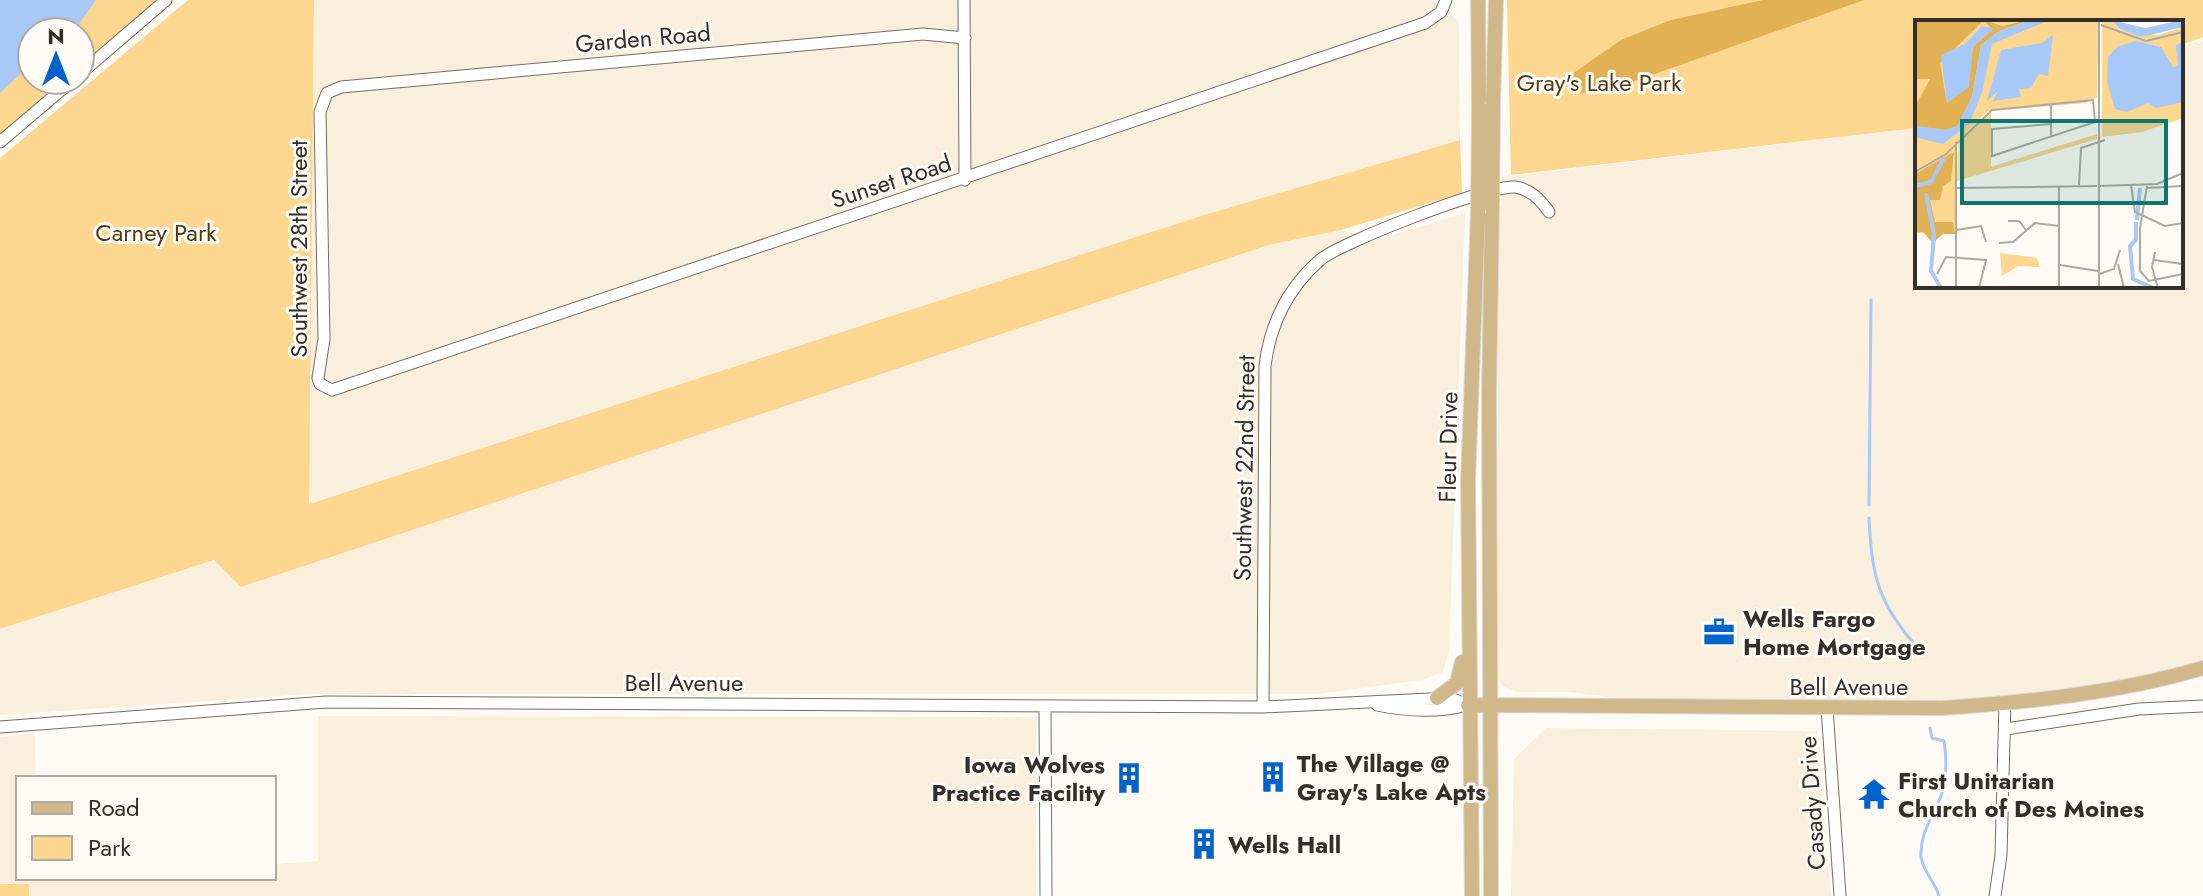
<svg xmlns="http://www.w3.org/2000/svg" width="2203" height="896" font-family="Jost,sans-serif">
<rect width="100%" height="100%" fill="#fffbf4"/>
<!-- built -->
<path fill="#faefdc" d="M314,0H1439L1459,22L1460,140L1204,215L308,504Z
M2203,40V668L2005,702L1786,707L1617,698L1569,692H1516L1503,686L1496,675L1492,208L1502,205V177L1917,128V286H2181V47Z
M1465,213L1449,651L1443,672L1422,680L1318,694H310L0,715V629L215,560L242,587L1269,245L1341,230L1376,240Z
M318,716L1036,717V896H0V737L35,733L36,778H18V878H274V864L318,861Z
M1546,728L1817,731L1831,896H1511L1514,759Z"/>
<!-- green -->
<path fill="#fdd690" d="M0,0H159L80,67V32H32V80H65L0,135Z
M188,0H314L309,504L1204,215L1460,140L1462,193L1341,230L1269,245L241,587L214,560L0,629V158Z
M1507,0H2203V37L2181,45V22H1917V128L1511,175Z
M0,884H29V896H0Z"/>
<!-- forest -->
<path fill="#e2b154" d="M1763,0H1864L1598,94L1574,92L1572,74L1621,40L1671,20Z"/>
<!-- water -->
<path fill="#a8c9f7" d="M0,0H96L73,32H32V63L0,93Z"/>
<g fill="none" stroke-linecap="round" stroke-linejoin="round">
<!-- stream -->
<path stroke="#a8c9f7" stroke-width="3" d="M1869,505L1871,300
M1869,518C1872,577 1878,604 1919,649
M1930,728L1932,738L1944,741C1947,759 1947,786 1938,803C1930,821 1920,836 1921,856C1921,868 1935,882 1939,896"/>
<defs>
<path id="minor" d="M964,0L965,180
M965,38L923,34L341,87L327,93L320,112L324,339L318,378L320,384L332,390L1425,23L1441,12L1446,0
M80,74L166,0
M0,142L73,80
M1377,705C1406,711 1438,713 1467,705
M1045,706L1046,896
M1263,707L1265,366C1270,324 1288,288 1320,260C1341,242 1489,185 1515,187C1531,189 1541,200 1549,212
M1827,708L1840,896
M0,727L326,702L1263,707L1450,698L1468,705
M2006,729L2139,709L2203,706
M1995,896L2001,855L2005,702"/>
<path id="major" d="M1478,0L1479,106
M1493,102L1496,0
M1437,698L1457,683L1462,662
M1468,705L1942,708C2028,702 2119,693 2203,668
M1472,896L1468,481L1478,213
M1491,896L1489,393L1492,208"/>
</defs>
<!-- minor casing -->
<use href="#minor" stroke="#746e64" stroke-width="13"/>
<!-- major casing -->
<use href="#major" stroke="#dadad9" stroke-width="16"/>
<!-- minor -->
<use href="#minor" stroke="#fff" stroke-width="11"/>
<!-- major -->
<use href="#major" stroke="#d0b88b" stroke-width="14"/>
<defs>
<path id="major-bridge" d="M1492,208L1493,102
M1478,213L1479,106"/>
</defs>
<!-- major-bridge casing -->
<use href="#major-bridge" stroke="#dadad9" stroke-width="16" stroke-linecap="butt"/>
<!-- major-bridge -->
<use href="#major-bridge" stroke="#d0b88b" stroke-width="14"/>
</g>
<!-- icons -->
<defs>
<symbol id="office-bare" viewBox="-9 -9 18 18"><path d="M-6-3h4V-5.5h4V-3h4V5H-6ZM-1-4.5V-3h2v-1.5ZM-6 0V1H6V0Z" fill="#0063cb" stroke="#fffbf4" stroke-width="2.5" paint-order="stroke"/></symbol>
<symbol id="building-bare" viewBox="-9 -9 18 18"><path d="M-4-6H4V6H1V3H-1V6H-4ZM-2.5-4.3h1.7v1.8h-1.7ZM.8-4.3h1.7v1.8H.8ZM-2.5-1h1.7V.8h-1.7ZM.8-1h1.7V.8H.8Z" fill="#0063cb" stroke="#fffbf4" stroke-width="2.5" paint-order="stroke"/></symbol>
<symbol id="temple-bare" viewBox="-9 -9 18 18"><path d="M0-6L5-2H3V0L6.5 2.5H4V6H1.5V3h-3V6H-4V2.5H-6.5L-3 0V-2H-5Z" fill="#0063cb" stroke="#fffbf4" stroke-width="2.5" paint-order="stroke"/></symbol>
</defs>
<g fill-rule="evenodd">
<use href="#office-bare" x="1697" y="610" width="44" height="44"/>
<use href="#building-bare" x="1251" y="755" width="44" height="44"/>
<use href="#building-bare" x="1107" y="756" width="44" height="44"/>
<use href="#temple-bare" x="1852" y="772" width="44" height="44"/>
<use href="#building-bare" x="1182" y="822" width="44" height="44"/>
</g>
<g text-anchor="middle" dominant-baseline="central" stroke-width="6" stroke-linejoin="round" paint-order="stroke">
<!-- street labels -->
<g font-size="24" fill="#33302c" stroke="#fffbf4">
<text transform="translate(643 38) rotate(-5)">Garden Road</text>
<text transform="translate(891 181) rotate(-18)">Sunset Road</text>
<text transform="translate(298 249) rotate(-90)">Southwest 28th Street</text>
<text transform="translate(1448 447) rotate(-89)">Fleur Drive</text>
<text transform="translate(1244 468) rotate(-89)">Southwest 22nd Street</text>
<text x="684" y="682">Bell Avenue</text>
<text x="1849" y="686">Bell Avenue</text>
<text transform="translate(1812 803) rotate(-94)">Casady Drive</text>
</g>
<!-- park labels -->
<g font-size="24" fill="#513d15" stroke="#fffbf4">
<text x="1599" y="82">Gray's Lake Park</text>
<text x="156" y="232">Carney Park</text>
</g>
<!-- poi labels -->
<g font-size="24" font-weight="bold" fill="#33302c" stroke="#fffbf4" text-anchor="start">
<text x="1743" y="618">Wells Fargo<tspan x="1743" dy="28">Home Mortgage</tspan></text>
<text x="1297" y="763">The Village @<tspan x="1297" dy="28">Gray's Lake Apts</tspan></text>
<text x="1105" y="764" text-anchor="end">Iowa Wolves<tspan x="1105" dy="28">Practice Facility</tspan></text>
<text x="1898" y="780">First Unitarian<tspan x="1898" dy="28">Church of Des Moines</tspan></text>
<text x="1228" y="844">Wells Hall</text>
</g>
</g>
<!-- overview -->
<g transform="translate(1915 20)">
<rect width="268" height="268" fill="#fffbf4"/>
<path d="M51,0H184L182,77L171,83L73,91L35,129L40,127L41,213H0V57ZM187,0H196L205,10L244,15L268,7V98L227,112L187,117ZM76,91V147L182,114V119L42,161L43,120ZM85,233L122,238L125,247L103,246L87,256Z" fill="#fdd690"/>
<path d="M69,0L87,6L115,0L84,11L66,25L57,77L42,106L31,110L0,106L2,83L15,59H0V2L68,1L25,43L32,83L53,67L58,27L77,10ZM39,132L36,161L28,166L25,180H15L20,202H38L40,214H28L18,223L8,212H0V154Z" fill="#e2b154"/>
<path d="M116,0H135L77,24L67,73L54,104L28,124L0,117V106L31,110L42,106L57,77L66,25L84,11ZM196,0L230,8L268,0V7L227,17L205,9ZM67,6L79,8L58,27L54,67L32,83L26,35L50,24ZM138,15L133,56L124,54L116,68L104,69L106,77L78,81L83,71L72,81L86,30L127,23ZM221,21L246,27L258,47L263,46L261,25L268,22V82L241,88L233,83L212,92L200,89L192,61L193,37L203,26Z" fill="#a8c9f7"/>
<path fill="none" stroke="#a8c9f7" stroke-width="4" d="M0,166L16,162L29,138M11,173L19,215L16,251L26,268M222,200L225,168M221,202V220L215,226L218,259L238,268"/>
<path fill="none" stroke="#adaaa4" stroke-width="2" d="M186,5L231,21L268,12M136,84V117M136,104L77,109V136L180,102L178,80M41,122V268M0,152L31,134L77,90L179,80M164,165L166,128L190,120M216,165L220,192L250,206L268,203M144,166V268M183,166L242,164L268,153M232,166L225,208V251L234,261L268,254M41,168L182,166M232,168L268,166M99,201H93H104L111,210M41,210L66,206L71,222M84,223L98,222L120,203L144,206M240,232L237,247L243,268M239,240L268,244M203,244L209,268M145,245L183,251M22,254L31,237L71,240L64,268M184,254L199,249L205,230M184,268V0"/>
<path fill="#0f766e" fill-opacity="0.15" stroke="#0f766e" stroke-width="4" d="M47,101H251V183H47Z"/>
<rect width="268" height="268" fill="none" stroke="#33302c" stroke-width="4"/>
</g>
<!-- legend -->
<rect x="16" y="776" width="260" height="104" fill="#fffbf4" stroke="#adaaa4" stroke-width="2"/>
<rect x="32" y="802" width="40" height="12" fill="#d0b88b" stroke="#adaaa4" stroke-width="2"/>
<text x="88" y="816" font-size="24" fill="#33302c">Road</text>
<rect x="32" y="836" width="40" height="24" fill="#fdd690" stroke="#adaaa4" stroke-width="2"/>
<text x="88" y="856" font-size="24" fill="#33302c">Park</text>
<!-- north arrow -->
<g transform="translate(56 56)"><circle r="38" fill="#fffbf4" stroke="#adaaa4" stroke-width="2"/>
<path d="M0-6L14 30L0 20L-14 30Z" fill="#0063cb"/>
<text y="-12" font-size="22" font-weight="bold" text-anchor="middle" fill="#33302c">N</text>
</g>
</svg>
